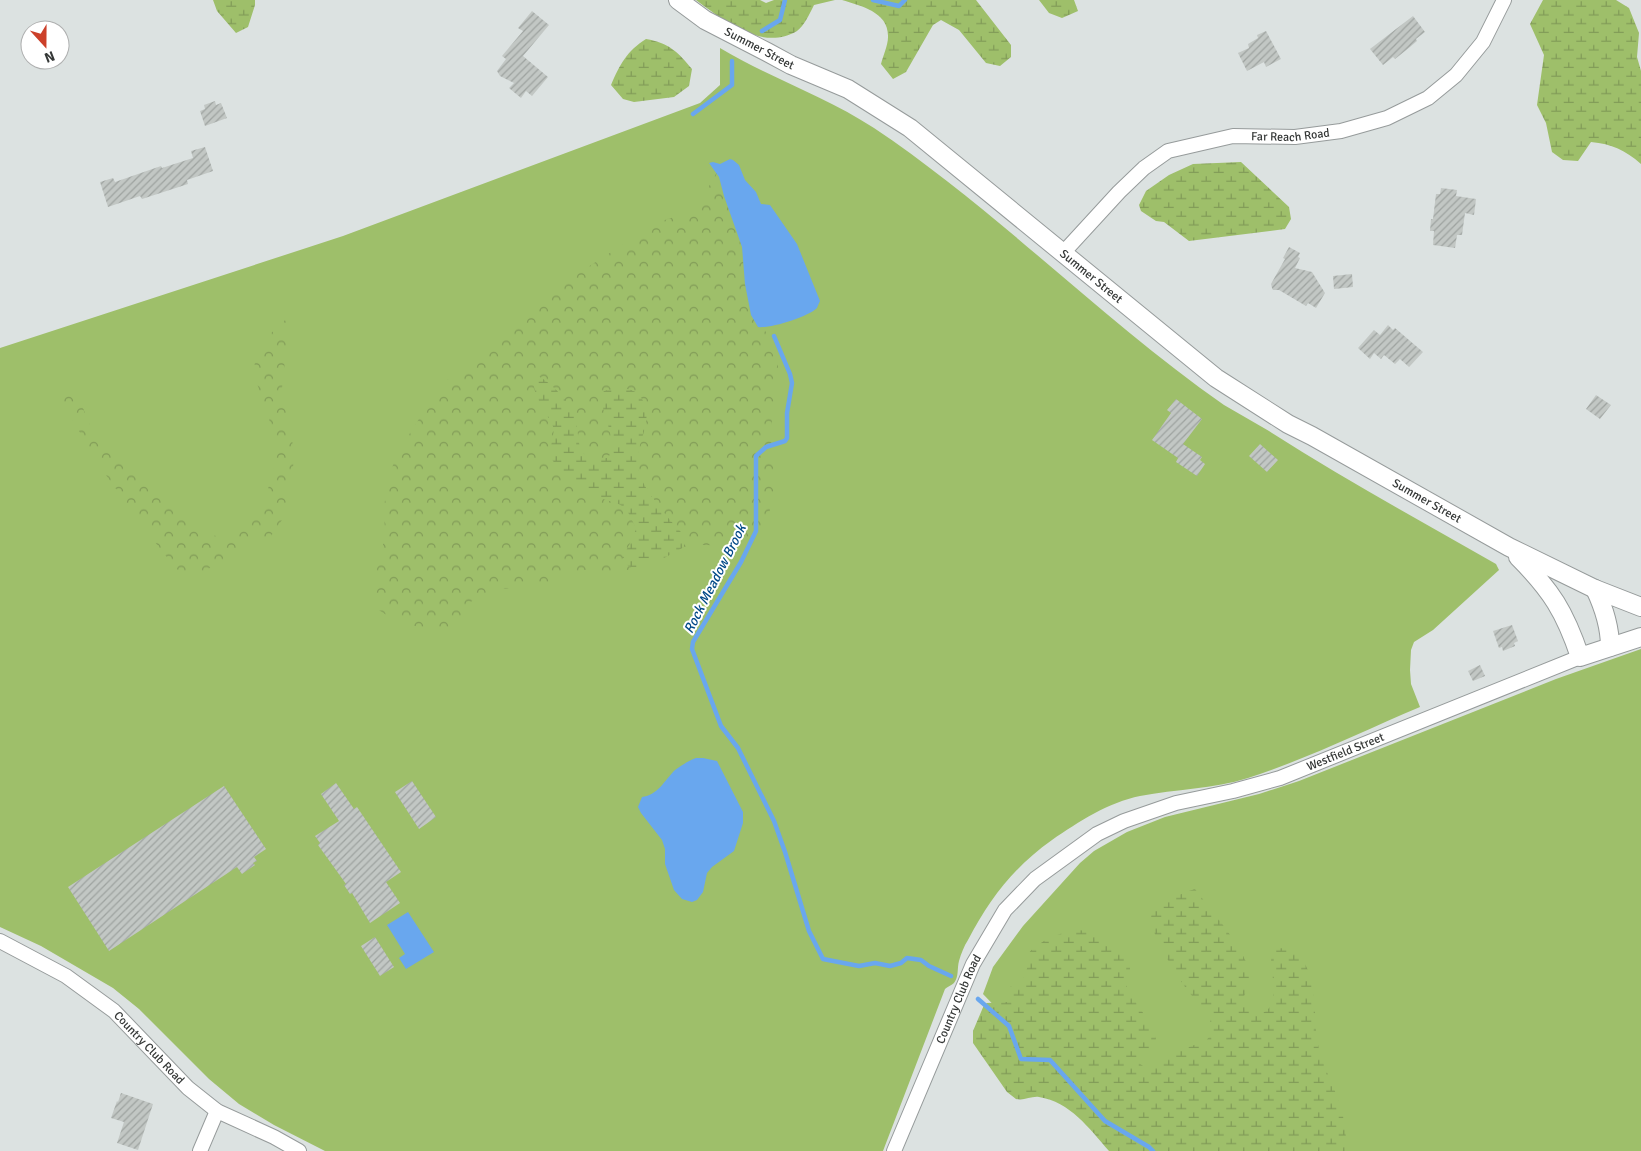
<svg xmlns="http://www.w3.org/2000/svg" width="1641" height="1151" font-family="Signika,sans-serif">
<defs>
<pattern id="forest-crowns" width="20" height="18" patternUnits="userSpaceOnUse" patternTransform="scale(1.25)"><rect width="20" height="18" fill="#9ebf6a"/><path d="M2 6a3 3 0 1 1 6 0M12 15a3 3 0 1 1 6 0" fill="none" stroke="#829c58"/></pattern>
<pattern id="wetland-marsh" width="20" height="14" patternUnits="userSpaceOnUse" patternTransform="scale(1.25)"><rect width="20" height="14" fill="#9ebf6a"/><path d="M1 5h8M5 5V1M11 12h8M15 12V8" fill="none" stroke="#829c58"/></pattern>
<pattern id="building-hatch" width="6" height="6" patternUnits="userSpaceOnUse" patternTransform="scale(1.25)"><rect width="6" height="6" fill="#c2c7c4"/><path d="M-1 1l2-2M0 6l6-6M5 7l2-2" fill="none" stroke="#9ea3a0"/></pattern>
</defs>
<rect width="100%" height="100%" fill="#dce2e1"/>
<!-- green -->
<path fill="#9ebf6a" d="M720,48C770,78 825,96 874,128C998,211 1102,320 1224,405C1239,414 1254,422 1269,431C1343,478 1420,521 1496,564L1499,570L1433,630L1414,642L1411,650L1410,670L1411,684L1420,707C1363,731 1307,759 1248,778C1213,789 1176,789 1140,796C1109,802 1078,822 1052,840C1014,867 990,898 968,940C964,946 961,954 959,961C957,968 959,977 954,983C952,985 947,987 945,989L883,1151H325L274,1125L239,1104L209,1079L139,1009L113,988L41,946L0,927V348L343,236L700,103L720,85Z
M1641,649V1151H1153L1008,1020L983,994L993,967L1023,926L1080,863L1094,851L1127,832L1165,817L1259,794L1299,781L1556,679Z"/>
<!-- forest -->
<path fill="url(#forest-crowns)" d="M717,172L742,247L745,284L751,315L758,326L764,328C769,340 777,353 778,367C779,383 773,401 772,417C771,435 775,452 775,470C775,486 770,526 758,536C741,552 706,541 684,547L683,536L658,506L642,479L638,468L637,455L647,416L600,397L614,446L612,453L607,458C596,460 586,459 580,449L571,407L565,401L536,393C540,401 553,420 554,427C556,439 546,449 553,461C557,468 591,494 598,497C616,504 630,503 635,527C637,539 623,550 622,562L634,569L614,572L584,570L569,573L550,582L525,587L501,589L485,593L469,603L456,623L444,630L431,631L393,619L377,609L374,593V579L385,537L384,506L390,472L400,449L441,384L470,364L506,329L563,283L644,231L667,219L689,213L703,197Z
M290,317V327L287,342L282,388L294,451L293,469L282,520L271,536L241,546L229,558L204,571L190,574L176,569L144,528L103,471L61,401L60,392L66,384L81,403L91,428L105,445L209,534L223,538C233,532 244,527 251,518C269,497 278,466 274,439C273,431 270,422 267,413C263,398 252,378 255,362C259,345 275,326 290,317Z"/>
<!-- wetland -->
<path fill="url(#wetland-marsh)" d="M213,0H255V5L248,27L236,33L217,11Z
M696,0H760L766,3L774,0H835L814,5C810,13 804,26 797,31C762,52 723,20 696,0Z
M842,0H976L1011,45V57L1000,66L986,63L959,30L941,20L933,25L906,72L893,79L881,64C883,56 888,45 888,37C889,12 861,6 842,0Z
M1039,0H1074L1078,11L1062,18L1049,13Z
M1543,0H1616L1629,8L1639,33L1637,57L1641,71V164C1625,150 1612,144 1591,142L1578,161L1563,160L1552,152L1546,123L1537,105L1544,55L1530,24Z
M646,39C669,43 678,52 692,69L689,86L674,97L634,102L623,99L611,85C620,64 627,51 646,39Z
M1241,162L1289,207L1291,219L1285,229L1189,241L1164,222L1156,221L1141,211L1139,205L1146,191L1169,175L1193,164Z
M535,375C545,377 568,400 572,410C577,422 578,436 580,449C586,459 596,460 607,458L612,453L614,446L600,397L604,391C616,388 634,385 642,399C656,422 633,445 638,469C643,488 658,506 670,520C674,525 680,530 683,535C684,538 684,543 684,547L666,557L634,569L622,562C623,550 637,539 635,527C634,523 631,519 630,516C622,499 609,504 595,495C584,488 560,472 553,461C545,448 558,436 552,424C545,410 529,391 535,375Z
M1195,889C1209,908 1252,956 1250,979C1250,986 1244,995 1242,1001C1249,1007 1261,1019 1269,1008C1281,991 1265,959 1274,951C1278,946 1287,949 1293,950C1319,970 1313,1011 1317,1040C1321,1063 1333,1083 1340,1105C1345,1119 1345,1136 1348,1151H1109C1089,1128 1070,1102 1039,1097C1031,1096 1024,1101 1016,1099L1007,1092L973,1043V1031L984,1005L987,1003L1007,1002L1010,987L1022,983C1024,977 1027,970 1028,964C1028,961 1026,959 1027,956C1029,950 1042,942 1048,939C1089,920 1098,934 1130,960V973L1125,983C1134,1002 1150,1019 1156,1039L1152,1047L1134,1059L1143,1066L1153,1067L1180,1050L1206,1041L1211,1034L1210,1015C1184,992 1162,953 1149,920C1155,904 1179,894 1195,889Z"/>
<!-- water -->
<path fill="#69a7ee" d="M730,159L733,160L739,165L745,180L756,192L761,204L770,205L797,244L820,301C819,303 818,305 817,308C808,317 769,329 758,327L751,315L745,284L742,247L724,196L719,177L709,163L713,162L720,164Z
M696,758H703L717,761L743,812V823L734,851L712,867L707,873L703,892L697,900L692,902L682,899L674,890L665,864V849L662,840L641,813L638,807L642,797C658,795 664,781 675,770C682,765 688,761 696,758Z
M408,912L434,952L406,969L399,958L405,954L387,925Z"/>
<g fill="none" stroke-linecap="round" stroke-linejoin="round">
<!-- stream -->
<path stroke="#69a7ee" stroke-width="4.5" d="M873,0L899,6L905,0
M762,31L780,20L785,0
M693,114L732,85V61
M774,336L790,374L792,383L787,413V438L785,441L766,447L756,456V531L741,562L693,642L692,649L721,726L738,748L774,821L785,852L809,931L823,959L859,966L875,963L890,966L901,963L907,958L921,960L929,966L951,976
M978,999L1009,1026L1021,1059L1050,1060L1105,1121L1149,1147L1153,1151"/>
</g>
<!-- building -->
<path fill="url(#building-hatch)" d="M532,11L549,25L523,56L548,77L532,96L526,91L521,98L509,88L514,83L500,76L497,71L506,59L502,56L523,31L518,28Z
M1413,16L1425,32L1416,39L1417,41L1410,47L1395,59L1393,57L1383,65L1370,49Z
M1266,31L1281,59L1266,67L1264,62L1247,71L1238,53L1249,48L1248,44L1258,38L1257,35Z
M215,101L216,105L221,103L227,118L205,126L200,111L205,109L204,105Z
M205,147L213,171L187,180L188,184L142,199L140,196L108,207L100,182L113,178L115,182L161,166L162,168L193,158L191,151Z
M1441,188L1457,190L1456,196L1476,199L1474,215L1465,213L1462,235H1457L1455,248L1433,245L1434,231H1430L1431,219H1433L1436,194H1440Z
M1289,247L1300,253L1298,257L1300,258L1295,268L1312,272L1325,293L1316,308L1308,303L1306,306L1279,290H1273L1272,288L1271,284L1285,259L1283,258Z
M1352,274L1353,287L1334,289L1333,276Z
M1388,325L1393,330L1395,328L1423,352L1409,367L1400,359L1395,364L1384,355L1381,359L1374,353L1370,359L1358,348L1374,330L1380,335Z
M1596,395L1611,405L1600,419L1586,409Z
M1176,399L1202,419L1183,444L1202,457L1200,460L1205,464L1197,476L1176,462L1178,458L1152,440L1171,413L1167,410Z
M1260,444L1278,460L1267,472L1249,456Z
M1512,625L1518,641L1514,643L1515,646L1503,651L1502,647L1499,648L1493,631Z
M1480,665L1485,676L1473,681L1468,671Z
M412,781L436,817L419,829L395,792Z
M336,783L354,809L357,807L401,872L386,882L400,903L370,923L352,893L350,894L344,885L346,884L318,845L320,843L315,836L339,821L321,794Z
M224,786L266,849L254,857L257,861L253,863L255,865L242,874L237,867L109,951L68,887Z
M375,937L394,967L380,976L361,946Z
M121,1093L153,1104L138,1150L117,1143L124,1122L111,1118L117,1101L118,1102Z"/>
<g fill="none" stroke-linecap="round" stroke-linejoin="round">
<defs>
<g id="minor">
<path id="s1" d="M1063,253L1119,192L1144,168L1168,151L1233,136L1295,137L1341,131L1387,118L1428,98L1456,75L1483,42L1504,0"/>
<path id="s2" d="M0,941L66,976L114,1011L188,1088L217,1111L274,1137L299,1151"/>
<path d="M200,1151L217,1111"/>
<path id="s3" d="M894,1151L973,964L1005,910L1035,879L1097,834L1124,821L1176,803L1233,791L1280,778L1580,657"/>
</g>
<g id="major">
<path id="s4" d="M678,0L705,20L767,52L791,65L848,89L910,128L1216,378L1288,424L1312,436L1509,547L1595,589L1641,607"/>
<path d="M1518,557C1551,590 1565,612 1580,657L1641,637"/>
<path d="M1595,589C1604,608 1610,626 1610,647"/>
</g>
</defs>
<!-- minor casing -->
<use href="#minor" stroke="#969b9b" stroke-width="16"/>
<!-- major casing -->
<use href="#major" stroke="#969b9b" stroke-width="20"/>
<!-- minor -->
<use href="#minor" stroke="#fff" stroke-width="14"/>
<!-- major -->
<use href="#major" stroke="#fff" stroke-width="18"/>
</g>
<g text-anchor="middle" dominant-baseline="central" stroke-width="4" stroke-linejoin="round" paint-order="stroke">
<!-- street labels -->
<g font-size="12" fill="#353837" stroke="#fff">
<text stroke="none"><textPath href="#s4" startOffset="95">Summer Street</textPath></text>
<text stroke="none"><textPath href="#s1" startOffset="271">Far Reach Road</textPath></text>
<text stroke="none"><textPath href="#s4" startOffset="500">Summer Street</textPath></text>
<text stroke="none"><textPath href="#s4" startOffset="905">Summer Street</textPath></text>
<text stroke="none"><textPath href="#s3" startOffset="648">Westfield Street</textPath></text>
<text stroke="none"><textPath href="#s3" startOffset="165">Country Club Road</textPath></text>
<text stroke="none"><textPath href="#s2" startOffset="185">Country Club Road</textPath></text>
</g>
<!-- water labels -->
<g font-size="14" font-style="italic" fill="#024988" stroke="#fff">
<text transform="translate(715 579) rotate(-63)">Rock Meadow Brook</text>
</g>
</g>
<!-- north arrow -->
<g transform="translate(45 45) rotate(159)"><circle r="24" fill="#ffffff" stroke="#aeafaf"/>
<path d="M0-4L9 19L0 12L-9 19Z" fill="#cc402a"/>
<text y="-8" font-size="14" font-weight="bold" text-anchor="middle" fill="#353837">N</text>
</g>
</svg>
